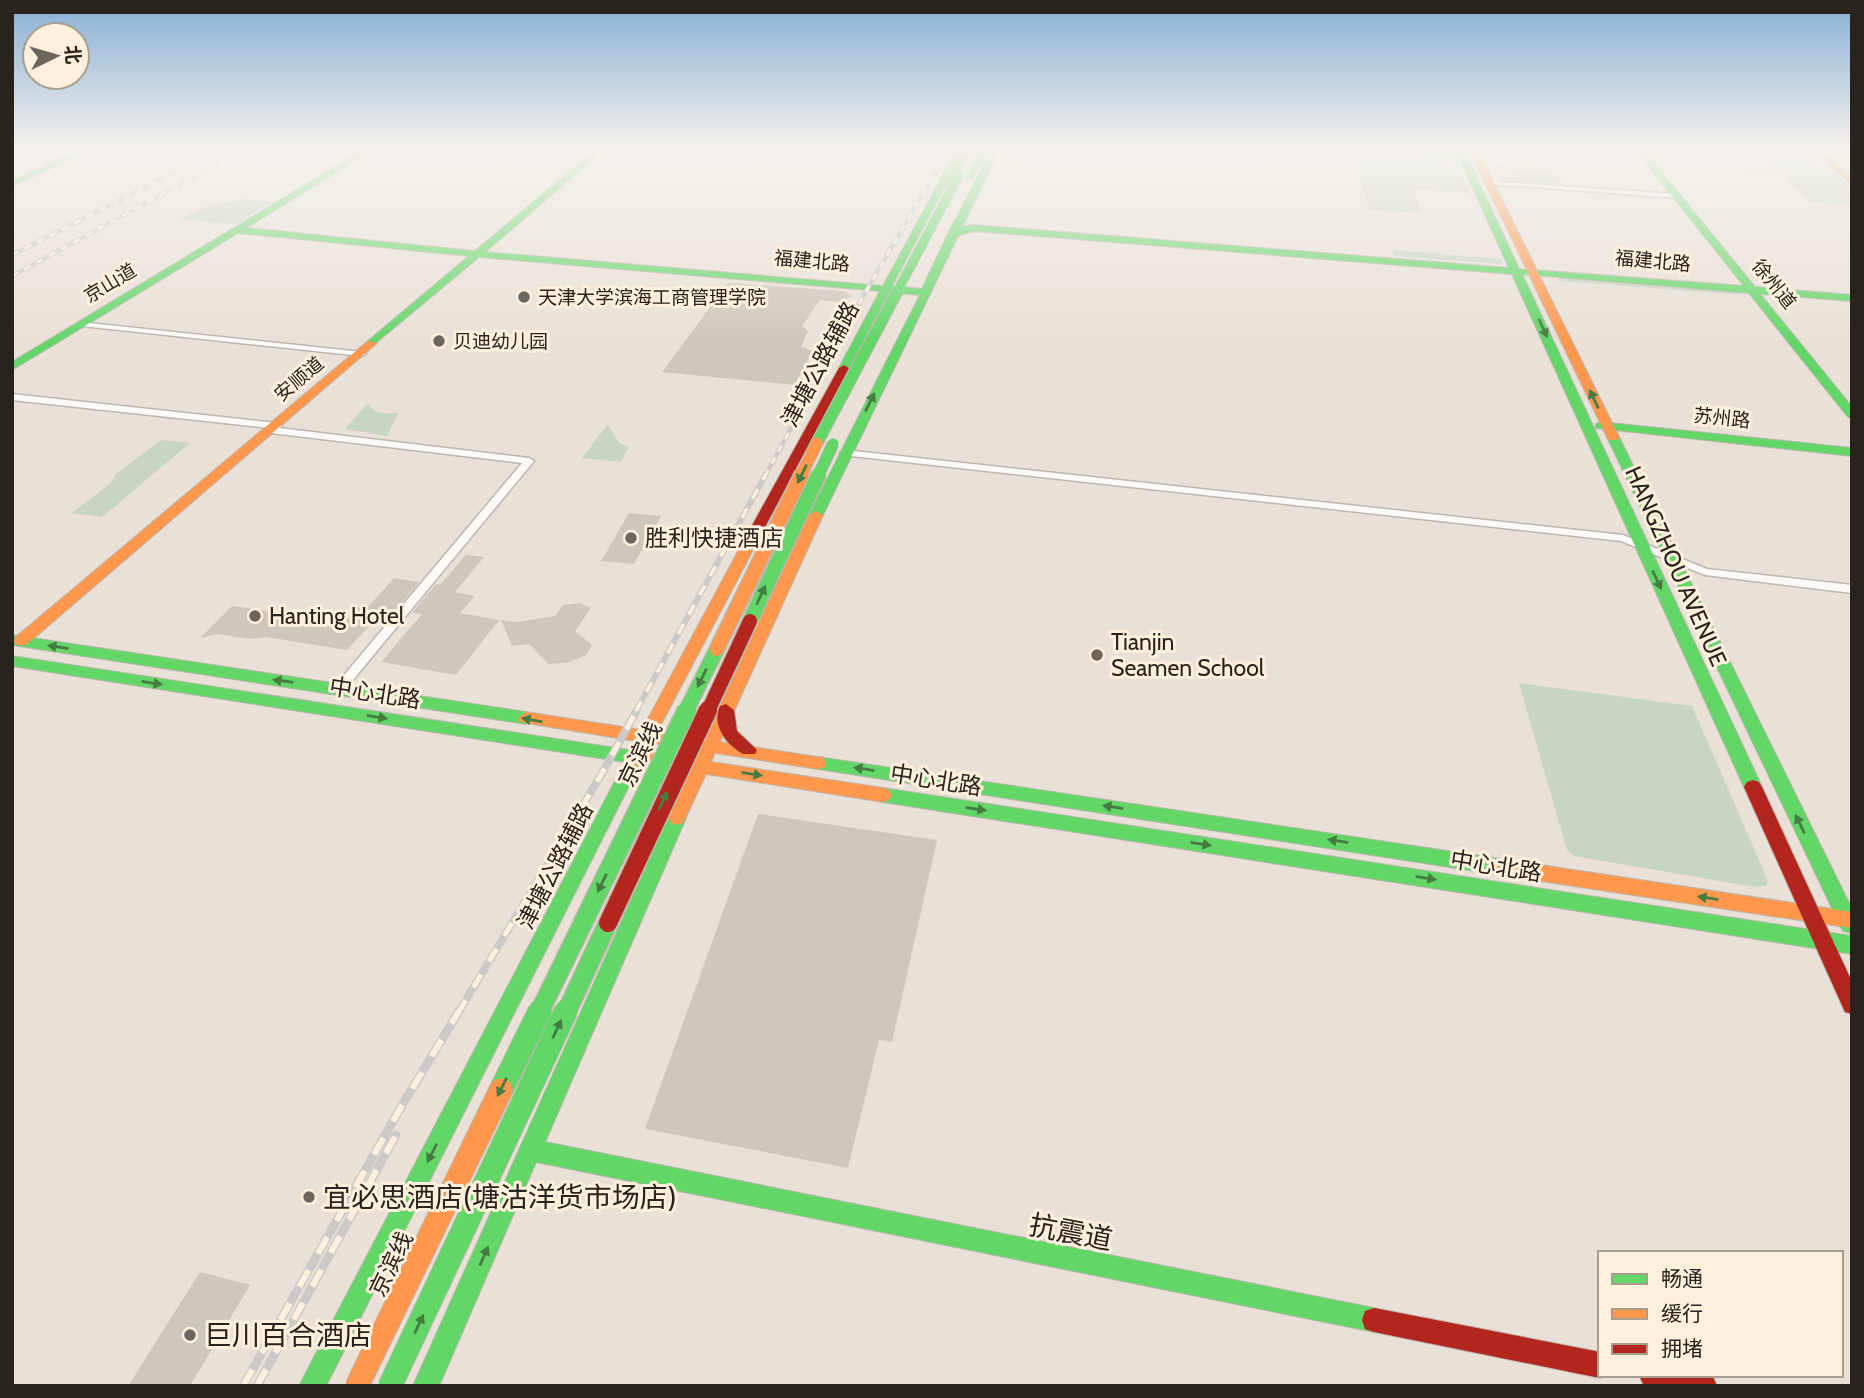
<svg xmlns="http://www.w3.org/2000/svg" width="1864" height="1398" font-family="Cabin,'Noto Sans SC',sans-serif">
<rect width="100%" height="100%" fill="#e9e1d7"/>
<!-- green -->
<path fill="#c8d4c4" d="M1751,147H1805L1852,189V205L1809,202L1780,174L1742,172L1731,160L1767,162Z
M1352,150L1449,157L1472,194L1415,189L1421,213L1369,210Z
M1489,162L1513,169L1553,172L1566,186L1500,181Z
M243,199L272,202L236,224L179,219L211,205Z
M1392,250L1501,259L1503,264L1394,256Z
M1558,277L1738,291L1742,295L1559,281Z
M368,403C375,415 385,414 398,413L387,436L345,429Z
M608,424L619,443L629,447L621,462L582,458Z
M161,440L190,443L102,517L72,513L112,482L116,474Z
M1519,683L1692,706L1768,881L1766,886L1755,887L1574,856L1567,850Z"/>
<!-- building -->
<path fill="#cec7bd" d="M728,283L843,291L853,296L839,302L820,300L802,326L808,331L801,347L813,351L794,385L662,372Z
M629,513L661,516L634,564L601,561Z
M466,555L484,557L455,592L475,596L460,613L499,620L456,675L381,662L422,614L412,613L436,584L440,585Z
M394,578L419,582L395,611L384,610L347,650L266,637L250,639L218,634L200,638L232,606L290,614L287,618L331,624L349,618L354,607L367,608Z
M579,603L591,608L575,631L592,645L586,655L567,663L548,664L529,644L512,646L501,620L517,622L555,616L563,605Z
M758,814L937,840L892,1042L879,1040L848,1168L645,1129Z
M200,1272L250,1285L190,1386H128Z"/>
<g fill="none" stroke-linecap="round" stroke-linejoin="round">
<defs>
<path id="street" d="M71,147H77L80,152L75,153Z
M1487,181L1676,194L1679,196L1676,198L1489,184Z
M79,322L362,352L366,354L362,356L82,326L78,324Z
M12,394L277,423L282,426L279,428L529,458L534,461L343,692H335L333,689L335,686L522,463L271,433L266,430L269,428L12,400Z
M845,450L1623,535L1707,569L1852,585V593L1705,575L1621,541L842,455L840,453Z"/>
<path id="fast" d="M87,147H97L12,186V181Z
M368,147H377L246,228L475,251L599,147H607L485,252L883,286L958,147H966L959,161L966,151L973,153L944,188L892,286L922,289L947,236L993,147H1001L962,227L974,225L1509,268L1459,157L1340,149L1336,147L1456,152L1454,147H1462L1464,152L1474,155L1467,157L1519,269L1744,286L1633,147H1641L1755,287L1852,295V301L1760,294L1852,407V418L1848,417L1749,293L1522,274L1762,787L1759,792H1747L1744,787L1512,274L974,231L958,236L823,515L816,519L809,515L920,295L889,292L849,368L844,371L839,368L880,291L479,257L372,346L367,343L368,341L469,256L238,233L12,370V362Z
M981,147H989L973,178H967Z
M1600,422L1852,448V456L1596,428V424Z
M1613,433L1619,437L1852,909V933L1843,931L1607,437Z
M12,635L526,712L534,718L526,724L12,645Z
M12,656L642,752L648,754L650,758L648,762L640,764L326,1386H299L625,762L12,666Z
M818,757L1501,859L1507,862L1510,867L1507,872L1501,875L818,769L812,768L810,763L812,758Z
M883,788L1852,936V954L883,802L877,800L874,795L877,790Z
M677,811L683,813L686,818L545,1142L1374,1308L1383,1311L1386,1320L1383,1329L1374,1332L536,1162L439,1386H413L668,818L671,813Z"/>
<path id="slow" d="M1468,147H1476L1619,437L1617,440H1609L1607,437Z
M1809,147H1817L1852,178V184Z
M368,341L377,343L26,645H16L14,641L16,637Z
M816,511L823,515L720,742L818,757L824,758L826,763L824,768L818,769L715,753L711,762L883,788L889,790L892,795L889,800L883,802L706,774L683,823L677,825L671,823L668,818L690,772L640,764L633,768L627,766L625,762L636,741L520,722L518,718L526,712L642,730L749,531L751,528H761L763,531L657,732L705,739L809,515ZM651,743L700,751L695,760L646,752Z
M1501,859L1852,912V928L1501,875L1495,872L1492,867L1495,862Z"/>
<path id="jam" d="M844,365L849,368L763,531L761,534H751L749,531L839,368Z
M726,704L734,710L737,731L757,750L755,754H743C727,745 711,726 720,706Z
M1753,780L1759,782L1762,787L1852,982V1014L1845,1012L1744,787L1747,782Z
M1374,1308L1600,1352V1375H1606L1600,1378L1374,1332L1365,1329L1362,1320L1365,1311Z
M1639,1375H1709L1713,1377L1717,1386H1647L1643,1384Z"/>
</defs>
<!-- street casing -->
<use href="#street" stroke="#bcb7af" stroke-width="3"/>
<!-- fast casing -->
<use href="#fast" stroke="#bcb7af" stroke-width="2"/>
<!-- slow casing -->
<use href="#slow" stroke="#bcb7af" stroke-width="2"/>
<!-- jam casing -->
<use href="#jam" stroke="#bcb7af" stroke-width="2"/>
<!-- street -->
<use href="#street" fill="#fcfaf9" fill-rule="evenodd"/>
<!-- fast -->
<use href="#fast" fill="#63d668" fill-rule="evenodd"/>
<!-- slow -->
<use href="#slow" fill="#ff974d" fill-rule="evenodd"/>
<!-- jam -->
<use href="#jam" fill="#b3261e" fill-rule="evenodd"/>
<defs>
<path id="rail-far3" d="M12,255L224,147
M12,276L249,147
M765,476L861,300L950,147"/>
<path id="rail-far2" d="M636,711L766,474"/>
<path id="rail-far1" d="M458,1013L601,775L637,710"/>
<path id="rail" d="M243,1386L401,1107L459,1011
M257,1386L396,1135"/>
</defs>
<!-- rail-far3 casing -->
<use href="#rail-far3" stroke="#cccac8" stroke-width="4.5"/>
<!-- rail-far2 casing -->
<use href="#rail-far2" stroke="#cccac8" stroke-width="6"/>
<!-- rail-far1 casing -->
<use href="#rail-far1" stroke="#cccac8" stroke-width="8"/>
<!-- rail casing -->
<use href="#rail" stroke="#cccac8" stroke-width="9"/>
<!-- rail-far3 -->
<use href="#rail-far3" stroke="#fef0dd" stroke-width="2.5" stroke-dasharray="7" stroke-linecap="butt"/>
<!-- rail-far2 -->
<use href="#rail-far2" stroke="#fef0dd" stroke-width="3.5" stroke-dasharray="11" stroke-linecap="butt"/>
<!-- rail-far1 -->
<use href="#rail-far1" stroke="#fef0dd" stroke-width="5" stroke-dasharray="15" stroke-linecap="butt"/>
<!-- rail -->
<use href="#rail" stroke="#fef0dd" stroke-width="6" stroke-dasharray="19" stroke-linecap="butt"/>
<defs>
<path id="fast-bridge-far4" d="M897,292L959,175"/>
<path id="fast-bridge-far3" d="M817,443L898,290
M818,476L833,444"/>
<path id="fast-bridge-far2" d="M750,621L819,474
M686,711L717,649"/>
<path id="fast-bridge-far1" d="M539,1013L687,710
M566,1013L608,923"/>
<path id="fast-bridge" d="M501,1090L540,1011
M390,1386L566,1011"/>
<path id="slow-bridge-far2" d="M801,476L817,443"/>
<path id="slow-bridge-far1" d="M717,649L802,474"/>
<path id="slow-bridge" d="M357,1386L501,1090"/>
<path id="jam-bridge-far1" d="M708,711L750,621"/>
<path id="jam-bridge" d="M608,923L708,710"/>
</defs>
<!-- fast-bridge-far4 casing -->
<use href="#fast-bridge-far4" stroke="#bcb7af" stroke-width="10" stroke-linecap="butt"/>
<!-- fast-bridge-far3 casing -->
<use href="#fast-bridge-far3" stroke="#bcb7af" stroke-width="13" stroke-linecap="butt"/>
<!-- fast-bridge-far2 casing -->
<use href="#fast-bridge-far2" stroke="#bcb7af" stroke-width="17" stroke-linecap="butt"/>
<!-- fast-bridge-far1 casing -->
<use href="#fast-bridge-far1" stroke="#bcb7af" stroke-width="21" stroke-linecap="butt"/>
<!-- fast-bridge casing -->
<use href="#fast-bridge" stroke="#bcb7af" stroke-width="25" stroke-linecap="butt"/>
<!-- slow-bridge-far2 casing -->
<use href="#slow-bridge-far2" stroke="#bcb7af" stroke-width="13" stroke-linecap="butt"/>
<!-- slow-bridge-far1 casing -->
<use href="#slow-bridge-far1" stroke="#bcb7af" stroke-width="17" stroke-linecap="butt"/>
<!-- slow-bridge casing -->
<use href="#slow-bridge" stroke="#bcb7af" stroke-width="25" stroke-linecap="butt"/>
<!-- jam-bridge-far1 casing -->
<use href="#jam-bridge-far1" stroke="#bcb7af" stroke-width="17" stroke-linecap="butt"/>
<!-- jam-bridge casing -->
<use href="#jam-bridge" stroke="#bcb7af" stroke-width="21" stroke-linecap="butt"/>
<!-- fast-bridge-far4 -->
<use href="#fast-bridge-far4" stroke="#63d668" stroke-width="9"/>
<!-- fast-bridge-far3 -->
<use href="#fast-bridge-far3" stroke="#63d668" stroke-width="11"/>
<!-- fast-bridge-far2 -->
<use href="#fast-bridge-far2" stroke="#63d668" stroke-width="14"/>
<!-- fast-bridge-far1 -->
<use href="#fast-bridge-far1" stroke="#63d668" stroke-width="18"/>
<!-- fast-bridge -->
<use href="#fast-bridge" stroke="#63d668" stroke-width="23"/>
<!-- slow-bridge-far2 -->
<use href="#slow-bridge-far2" stroke="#ff974d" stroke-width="11"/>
<!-- slow-bridge-far1 -->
<use href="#slow-bridge-far1" stroke="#ff974d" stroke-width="14"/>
<!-- slow-bridge -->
<use href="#slow-bridge" stroke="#ff974d" stroke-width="23"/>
<!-- jam-bridge-far1 -->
<use href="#jam-bridge-far1" stroke="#b3261e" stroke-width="14"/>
<!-- jam-bridge -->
<use href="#jam-bridge" stroke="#b3261e" stroke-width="18"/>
</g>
<!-- one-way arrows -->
<defs><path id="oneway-solid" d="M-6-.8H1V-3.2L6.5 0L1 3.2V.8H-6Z" transform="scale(1.75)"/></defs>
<g fill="#467c42">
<use href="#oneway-solid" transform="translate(1543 328) rotate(65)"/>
<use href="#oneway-solid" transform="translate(1594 399) rotate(-115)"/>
<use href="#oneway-solid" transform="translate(870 402) rotate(-64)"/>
<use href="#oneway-solid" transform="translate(802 474) rotate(116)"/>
<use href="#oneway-solid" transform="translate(1657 580) rotate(65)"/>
<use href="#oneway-solid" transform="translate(761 595) rotate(-65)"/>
<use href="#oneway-solid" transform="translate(58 647) rotate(-171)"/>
<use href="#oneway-solid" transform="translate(702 678) rotate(116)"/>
<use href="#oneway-solid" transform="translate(283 681) rotate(-172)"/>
<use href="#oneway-solid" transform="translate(152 683) rotate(9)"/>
<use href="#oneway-solid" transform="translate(377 717) rotate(9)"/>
<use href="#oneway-solid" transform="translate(532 720) rotate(-170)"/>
<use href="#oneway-solid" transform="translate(864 769) rotate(-171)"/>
<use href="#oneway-solid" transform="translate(752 774) rotate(9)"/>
<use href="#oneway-solid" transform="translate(663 801) rotate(-65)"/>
<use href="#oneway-solid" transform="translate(1113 807) rotate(-171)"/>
<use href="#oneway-solid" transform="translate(976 809) rotate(9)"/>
<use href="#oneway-solid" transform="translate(1800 824) rotate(-116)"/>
<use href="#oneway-solid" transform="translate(1338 841) rotate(-171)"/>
<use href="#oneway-solid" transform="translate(1201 844) rotate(9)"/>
<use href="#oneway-solid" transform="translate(1426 878) rotate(9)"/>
<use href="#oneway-solid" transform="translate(602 883) rotate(116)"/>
<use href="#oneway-solid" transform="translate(1708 898) rotate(-171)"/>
<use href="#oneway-solid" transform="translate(557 1029) rotate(-65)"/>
<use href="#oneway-solid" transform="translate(502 1087) rotate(116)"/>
<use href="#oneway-solid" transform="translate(432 1153) rotate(117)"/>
<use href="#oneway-solid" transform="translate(484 1256) rotate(-66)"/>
<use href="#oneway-solid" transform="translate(419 1324) rotate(-65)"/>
</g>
<!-- sky -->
<linearGradient id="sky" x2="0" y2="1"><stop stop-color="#87aed2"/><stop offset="0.43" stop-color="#f5f2ed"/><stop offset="1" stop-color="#f5f2ed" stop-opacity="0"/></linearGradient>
<rect width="1864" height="343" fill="url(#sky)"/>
<!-- markers -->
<g fill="#6c665d" stroke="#fef0dd" stroke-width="2.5">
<circle cx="524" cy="297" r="7"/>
<circle cx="439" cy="341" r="7"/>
<circle cx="631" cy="538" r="7"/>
<circle cx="255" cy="616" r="7"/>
<circle cx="1097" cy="655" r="7"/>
<circle cx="309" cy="1197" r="7"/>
<circle cx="190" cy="1335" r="7"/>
</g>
<g text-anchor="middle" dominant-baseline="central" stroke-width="6" stroke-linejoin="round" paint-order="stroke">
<!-- far-street labels -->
<g font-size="19" fill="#28231c" stroke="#fef0dd">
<text transform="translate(812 261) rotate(5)">福建北路</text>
<text transform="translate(1653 261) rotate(5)">福建北路</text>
<text transform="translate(110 283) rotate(-31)">京山道</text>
<text transform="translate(1774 284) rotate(51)">徐州道</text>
<text transform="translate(299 379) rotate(-40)">安顺道</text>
<text transform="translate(1722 418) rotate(6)">苏州路</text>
</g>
<!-- far-poi labels -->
<g font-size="19" fill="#28231c" stroke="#fef0dd" text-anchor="start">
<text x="538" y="297">天津大学滨海工商管理学院</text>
<text x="453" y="341">贝迪幼儿园</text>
</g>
<!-- street labels -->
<g font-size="23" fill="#28231c" stroke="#fef0dd">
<text transform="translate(820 364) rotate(-62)">津塘公路辅路</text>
<text transform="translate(1676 566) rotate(66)">HANGZHOU AVENUE</text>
<text transform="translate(375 693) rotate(9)">中心北路</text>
<text transform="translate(640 754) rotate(-64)">京滨线</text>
<text transform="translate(936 780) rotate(9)">中心北路</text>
<text transform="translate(555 866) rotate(-63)">津塘公路辅路</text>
<text transform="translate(1496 866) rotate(9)">中心北路</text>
<text transform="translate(391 1264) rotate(-64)">京滨线</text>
</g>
<!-- poi labels -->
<g font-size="23" fill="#28231c" stroke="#fef0dd" text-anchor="start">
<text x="645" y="538">胜利快捷酒店</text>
<text x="269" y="616">Hanting Hotel</text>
<text x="1111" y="642">Tianjin<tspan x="1111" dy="26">Seamen School</tspan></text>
</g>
<!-- near-poi labels -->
<g font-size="28" fill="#28231c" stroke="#fef0dd" text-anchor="start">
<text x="323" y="1197">宜必思酒店(塘沽洋货市场店)</text>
<text x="204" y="1335">巨川百合酒店</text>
</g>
<!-- near-street labels -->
<g font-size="28" fill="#28231c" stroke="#fef0dd">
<text transform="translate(1071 1232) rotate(11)">抗震道</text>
</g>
</g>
<!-- border -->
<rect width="1864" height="1398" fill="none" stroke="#28231c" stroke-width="28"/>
<!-- legend -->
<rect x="1598" y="1251" width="245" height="126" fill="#fef0dd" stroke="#a89e90" stroke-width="2"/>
<rect x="1612" y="1274" width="35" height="10" fill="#63d668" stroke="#a89e90" stroke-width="2"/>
<text x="1661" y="1286" font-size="21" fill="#28231c">畅通</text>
<rect x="1612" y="1309" width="35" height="10" fill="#ff974d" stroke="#a89e90" stroke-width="2"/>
<text x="1661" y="1321" font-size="21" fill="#28231c">缓行</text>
<rect x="1612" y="1344" width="35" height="10" fill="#b3261e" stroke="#a89e90" stroke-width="2"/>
<text x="1661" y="1356" font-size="21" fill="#28231c">拥堵</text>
<!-- north arrow -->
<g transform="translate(56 56) rotate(85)"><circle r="33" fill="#fef0dd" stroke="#a89e90" stroke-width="2"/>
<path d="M0-5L12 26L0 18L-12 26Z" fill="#6c665d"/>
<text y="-10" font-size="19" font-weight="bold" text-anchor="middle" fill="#28231c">北</text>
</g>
</svg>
